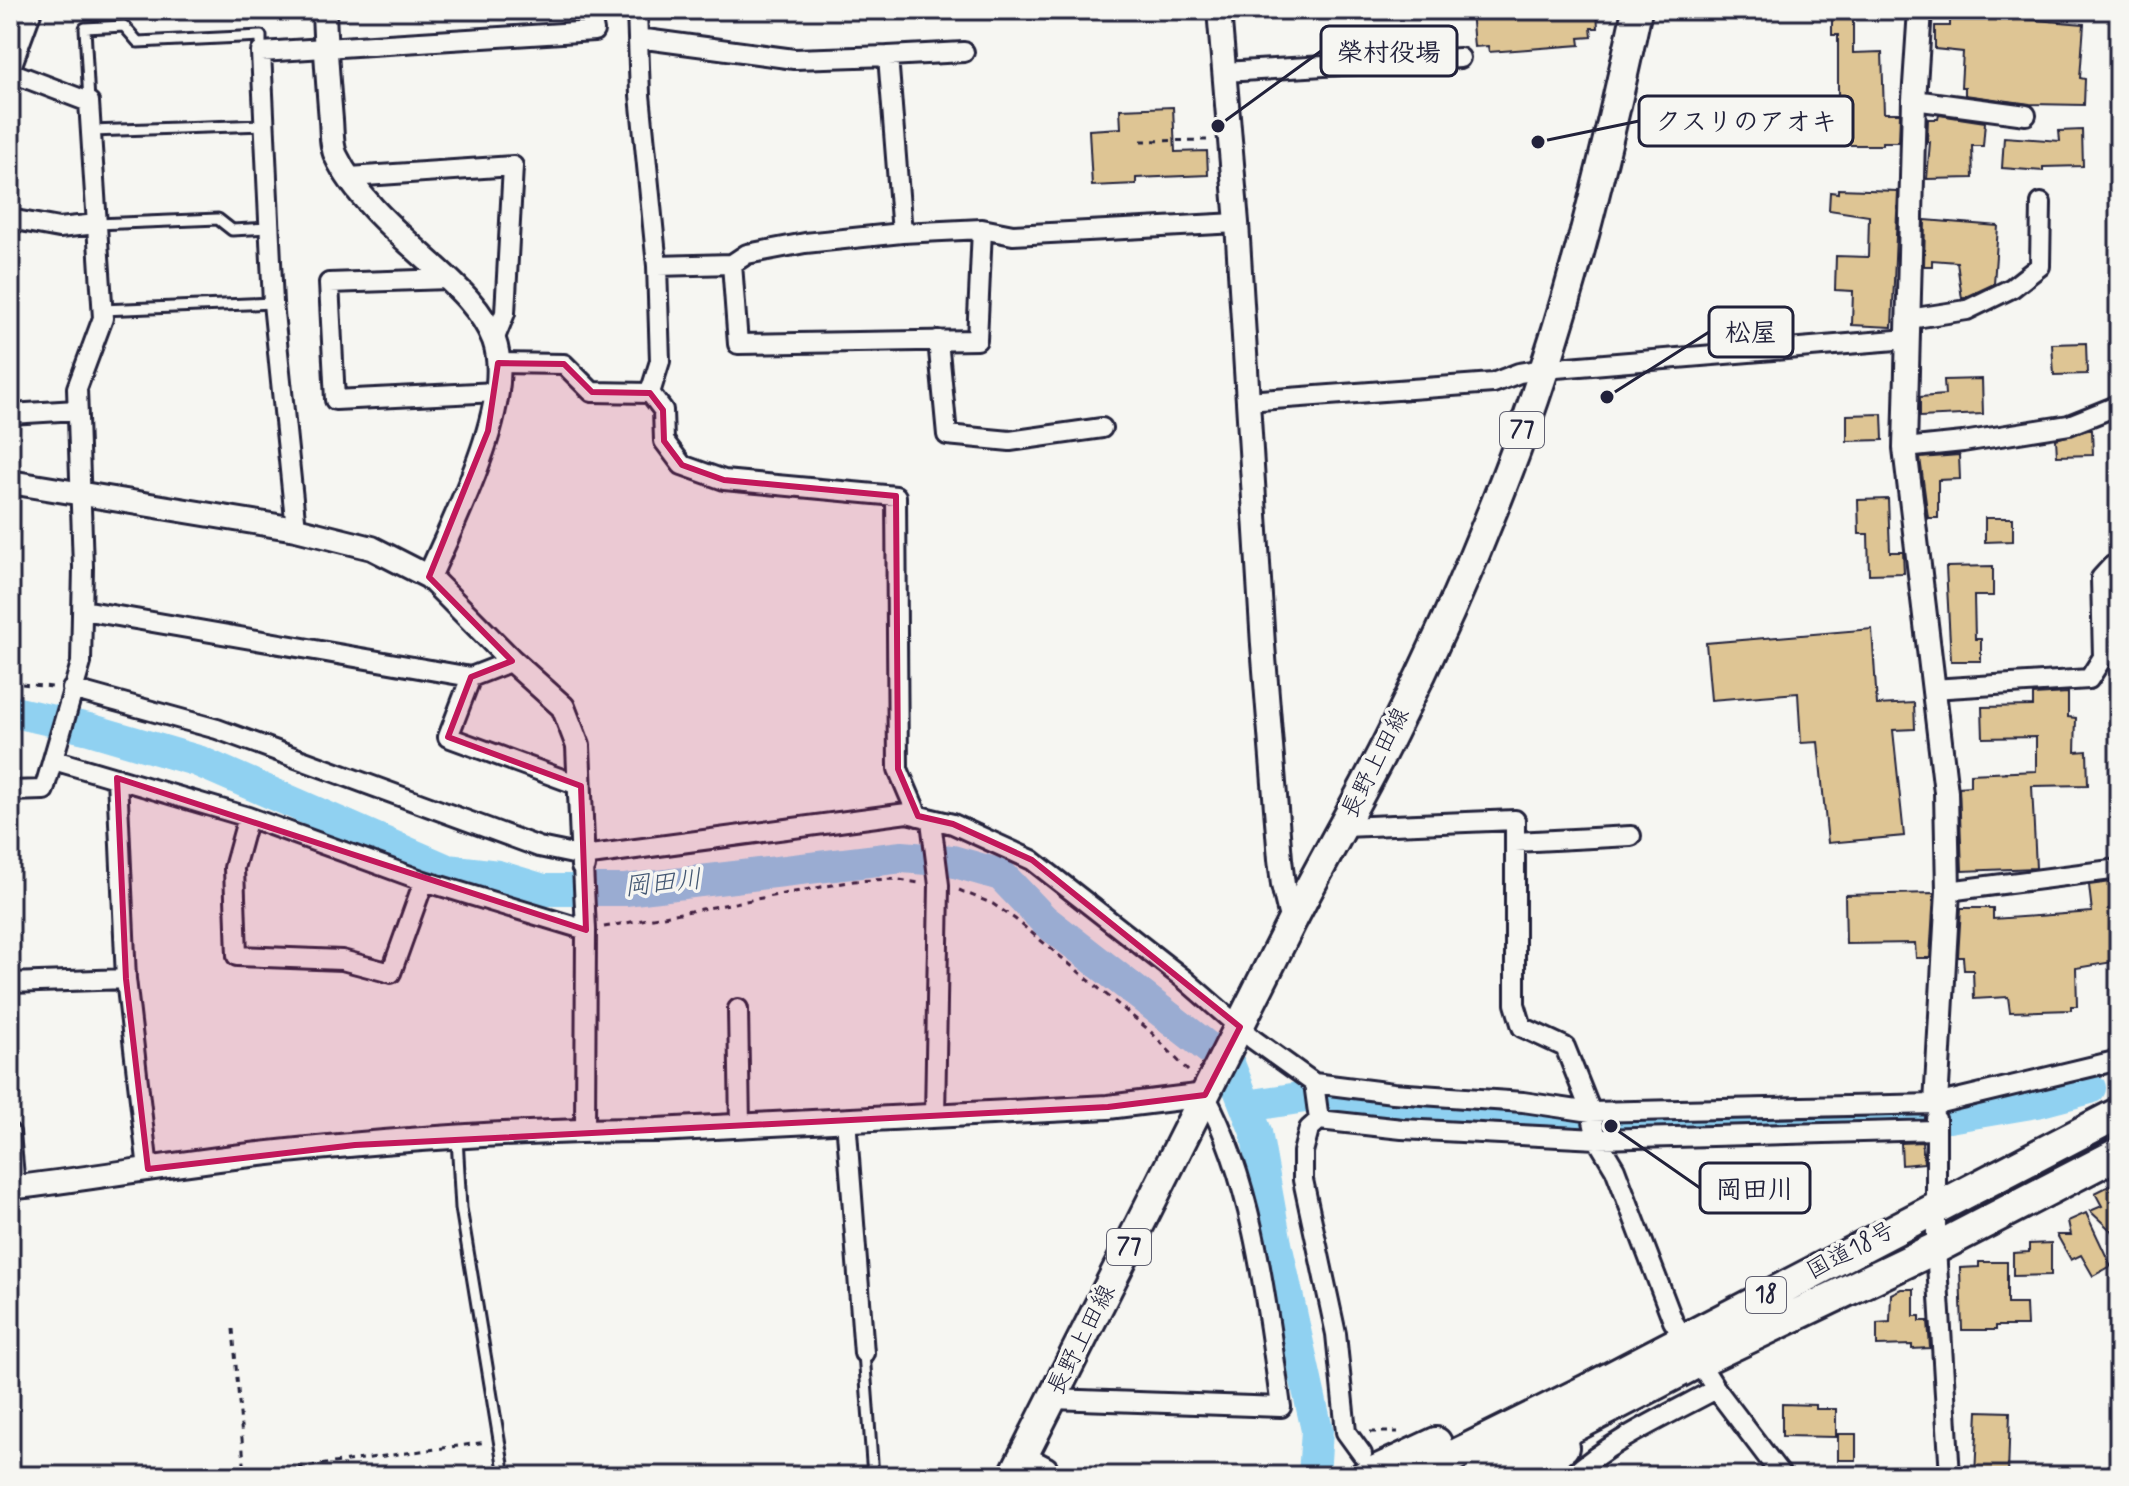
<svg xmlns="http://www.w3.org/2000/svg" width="2129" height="1486" font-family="Mynerve,'Klee One',sans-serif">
<rect width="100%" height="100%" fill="#f6f6f2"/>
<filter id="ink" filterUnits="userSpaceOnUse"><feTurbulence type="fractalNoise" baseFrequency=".0125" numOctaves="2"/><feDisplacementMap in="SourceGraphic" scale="16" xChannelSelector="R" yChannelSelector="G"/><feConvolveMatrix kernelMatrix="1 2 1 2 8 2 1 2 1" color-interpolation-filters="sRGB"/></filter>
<g filter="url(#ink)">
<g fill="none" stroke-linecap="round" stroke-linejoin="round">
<!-- river -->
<path stroke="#90d1f1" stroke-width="32" d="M10,711L89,729L198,761L447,870L498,876L544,890H625L902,857L952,861L1001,875L1044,920L1229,1064L1256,1132L1276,1244L1317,1430L1314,1476
M1247,1106L1305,1097L1426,1118L1576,1125L1862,1121L1949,1117L2037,1102L2090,1088"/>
</g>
<!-- building -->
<path fill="#dec594" stroke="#22223b" stroke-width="2" d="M1471,10H1597L1598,28H1591L1592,37L1579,38L1580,45L1489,52L1488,46L1474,47Z
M1832,10H1851V15H1853V53L1882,52L1884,113H1900L1899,142H1882V145H1826V97H1838V35H1832Z
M1950,10H2012V18L2084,24L2080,78L2085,79L2084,105L2030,104L1965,95V87H1961L1963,52L1935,49V26H1950Z
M1173,107L1175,152L1207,151L1208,175L1136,178V184L1092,186L1089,130L1121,128L1120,109Z
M1939,115L1985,122L1983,146H1972L1973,178L1927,179L1930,142H1927L1928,119H1938Z
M2082,130L2083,166L2043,167V171L2002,168L2004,137L2060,141L2059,131Z
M1838,189L1898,191L1892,327L1852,325L1853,291L1835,290L1836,256L1868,257L1869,216L1829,210L1830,192L1838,193Z
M1925,220L1998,226L1994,284L1962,299L1957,262L1932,260V266H1924Z
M2086,343L2087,374L2054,375L2052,344Z
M1982,379L1983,414L1920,417V397L1945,395L1944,380Z
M1882,414L1883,440L1847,441V415Z
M2088,430H2092L2093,455L2057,456L2056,439Z
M1959,455L1960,479L1938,480V518H1928L1920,458Z
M1888,499L1890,552H1903L1904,573L1869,574L1868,534H1859L1858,500Z
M1985,518H2013V541L1985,542Z
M1993,566V596H1974L1975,639H1981V661H1951L1946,567Z
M1872,629L1877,705L1914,703L1915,729L1893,730L1904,836L1828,843L1818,742L1801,743L1798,693L1711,700L1706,643Z
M2068,693V717L2076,718L2075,752L2087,751L2088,785L2032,786L2036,868L1962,871L1959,787L1970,786V774L2036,771V737L1983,738L1982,707L2033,706V695Z
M2119,881V961L2076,968L2077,1006H2071V1010L2010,1012L2008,997L1974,999L1973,970H1964L1963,957H1958L1961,908H1993V919L2092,912L2089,885Z
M1934,893L1930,958H1916L1915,943L1846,944L1845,895Z
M1922,1142L1924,1163L1902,1165L1901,1143Z
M2119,1181V1238L2090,1211L2102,1206L2095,1193Z
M2086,1213L2111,1266L2093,1276L2081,1255L2071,1260L2057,1235H2071L2068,1221Z
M2051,1243V1275L2013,1276V1253L2029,1252V1244Z
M1979,1262H2007V1304H2026L2027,1326H1996V1330H1962L1960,1268L1979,1267Z
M1901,1289H1914V1316H1920V1321H1928L1930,1348L1912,1349V1345L1877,1346V1323L1890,1322L1891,1294Z
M1782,1404L1816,1405V1409H1836V1437L1782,1436Z
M1978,1411L2010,1412L2008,1476H1975Z
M1838,1434H1856V1460H1838Z"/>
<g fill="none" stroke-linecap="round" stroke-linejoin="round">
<defs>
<path id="service" d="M89,102L85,28L124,26L138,42L261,36V52
M91,131L264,125
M97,224L218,219L232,230L269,228
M102,310L273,303
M457,1138L461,1208L505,1476
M864,1353L873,1476"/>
<path id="minor" d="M637,10L640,95L657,266L732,264L747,254L805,243L902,233L982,229L1013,235L1237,223
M638,38L794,59L888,56L902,233
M888,56L964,52
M10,70L32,10
M10,72L89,102L103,318L77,388L83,567L81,663L44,790L10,791
M1224,72L1460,58
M1914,100L2026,115
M350,177L513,166L505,313L494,340
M10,219L59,228L97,224
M732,264L738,344L977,340L982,229
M448,279L329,283L335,400L497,392
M1909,319L1967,310L2012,288L2040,266L2041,203
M938,340L947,435L1010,441L1102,428
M498,363L564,364L592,392L650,393
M650,393L663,410L664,441L682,465L724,480L896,496L898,769L918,816
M650,393L660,361L657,266
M1247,401L1493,383L1519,373L1544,369L1908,339
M10,414L77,410
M1905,448L1963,442L2069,425L2119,405
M296,529L273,303L261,52L594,31L590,10
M83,610L471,677L512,661
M471,677L448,737L581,786
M72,689L217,729L539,847L583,856L907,813L953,824L1032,860L1184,979L1254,1040L1314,1083L1393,1093L1523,1102L1591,1112L1936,1104L2119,1060
M1932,689L2089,679L2103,657L2101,578L2112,566H2119
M54,760L248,817L424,881L586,930
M117,778L126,979L148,1169
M248,817L234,868L237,956L342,960L391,973L424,881
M931,821L939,885L935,1117
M1344,827L1515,820V1004L1522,1027L1565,1047L1591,1112L1597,1139L1615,1169L1673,1321L1716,1389L1782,1476
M1515,842L1631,836
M583,866L586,930L585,1130
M1948,891L2119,869
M10,983L126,979
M738,1009L740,1126
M1314,1083L1319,1120L1309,1129L1303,1152V1180L1336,1334L1346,1432L1362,1454
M846,1119L864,1353
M1936,1119V1248L1950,1476
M1319,1120L1402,1129L1597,1139L1936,1130
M10,1133L15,1187
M1052,1399L1281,1407C1267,1307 1254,1184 1205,1095
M1024,1455L1047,1467V1476
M1572,1476C1611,1440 1670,1414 1716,1389"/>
<path id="tertiary" d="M324,10C325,47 328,83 331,120C332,131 331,146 336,156C356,198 399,234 433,265C456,286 482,309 494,340C516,401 454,520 429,577
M1219,10L1237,223L1263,645L1280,859L1283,885L1292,922
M1920,10L1914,100L1905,448L1946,792L1948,891L1936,1104
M10,482L296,529L372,548L429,577L512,661L563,707L578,746L583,866
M10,1188C90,1179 170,1164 251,1155C385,1140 521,1130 657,1130L1108,1107L1205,1095"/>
<path id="primary" d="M1013,1476C1106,1292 1199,1107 1291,923C1324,858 1361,796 1393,731C1434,650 1471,567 1504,482C1564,329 1603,170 1637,10"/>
<path id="trunk" d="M1365,1476L1436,1443
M1413,1476L1587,1390L2119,1113
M1479,1476L1698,1362L1936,1248L2119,1153
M1526,1476L1563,1447"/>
</defs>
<!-- service casing -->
<use href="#service" stroke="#22223b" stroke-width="15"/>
<!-- minor casing -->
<use href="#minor" stroke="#22223b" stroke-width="24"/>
<!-- tertiary casing -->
<use href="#tertiary" stroke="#22223b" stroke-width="28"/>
<!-- primary casing -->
<use href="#primary" stroke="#22223b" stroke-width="34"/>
<!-- trunk casing -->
<use href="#trunk" stroke="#22223b" stroke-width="36"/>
<!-- path -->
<path stroke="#22223b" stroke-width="3" stroke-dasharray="6 6" stroke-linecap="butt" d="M1141,141L1209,140
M10,683L53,687
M959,890L993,904L1015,919L1149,1030L1189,1072
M604,927L854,881L892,879L920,883
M233,1329L245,1475
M1370,1432H1398
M238,1476L487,1442"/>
<!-- service -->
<use href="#service" stroke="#f6f6f2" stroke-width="9"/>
<!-- minor -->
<use href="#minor" stroke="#f6f6f2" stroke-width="18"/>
<!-- tertiary -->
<use href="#tertiary" stroke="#f6f6f2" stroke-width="22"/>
<!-- primary -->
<use href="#primary" stroke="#f6f6f2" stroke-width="28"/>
<!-- trunk -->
<use href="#trunk" stroke="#f6f6f2" stroke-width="30"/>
</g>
</g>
<!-- marked area -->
<path fill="#c2185b" fill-opacity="0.2" stroke="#c2185b" stroke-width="6" stroke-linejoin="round" d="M498,363L564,364L592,392L650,393L663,410L664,441L682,465L724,480L896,496L898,769L918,816L953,824L1032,860L1240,1027L1205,1095L1108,1107L355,1145L148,1169L126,979L117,778L586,930L581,786L448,737L471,677L512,661L429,577L488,431Z"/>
<g text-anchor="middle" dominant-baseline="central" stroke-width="7" stroke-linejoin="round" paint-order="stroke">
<!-- shield labels -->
<g fill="#f6f6f2" stroke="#626272" stroke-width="2">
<rect x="1500" y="412" width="44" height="36" rx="6"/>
<rect x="1107" y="1229" width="44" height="36" rx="6"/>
<rect x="1746" y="1277" width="40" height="36" rx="6"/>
</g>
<g font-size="22" font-weight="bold" fill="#22223b">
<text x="1522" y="430">77</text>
<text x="1129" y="1247">77</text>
<text x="1766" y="1295">18</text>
</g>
<!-- street labels -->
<g font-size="24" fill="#22223b" stroke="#f6f6f2">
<text transform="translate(1376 763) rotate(-63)">長野上田線</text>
<text transform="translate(1851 1251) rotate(-28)">国道18号</text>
<text transform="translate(1082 1340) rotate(-63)">長野上田線</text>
</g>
<!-- water labels -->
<g font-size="26" font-style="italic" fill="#435772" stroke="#f6f6f2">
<text transform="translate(663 884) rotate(-6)">岡田川</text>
</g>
</g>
<!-- callouts -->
<path fill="none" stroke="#22223b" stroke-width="3" d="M1218 126L1321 51M1538 142L1639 121M1607 397L1709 332M1611 1126L1700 1188"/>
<g fill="#22223b" stroke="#f6f6f2" stroke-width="3">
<circle cx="1218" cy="126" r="8"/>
<circle cx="1538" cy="142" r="8"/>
<circle cx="1607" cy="397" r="8"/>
<circle cx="1611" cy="1126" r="8"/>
</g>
<g fill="#f6f6f2" stroke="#22223b" stroke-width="3">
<rect x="1321" y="26" width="136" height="50" rx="8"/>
<rect x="1639" y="96" width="214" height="50" rx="8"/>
<rect x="1709" y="307" width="84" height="50" rx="8"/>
<rect x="1700" y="1163" width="110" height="50" rx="8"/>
</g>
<g font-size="26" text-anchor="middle" font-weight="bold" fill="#22223b">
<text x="1389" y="61">榮村役場</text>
<text x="1746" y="130">クスリのアオキ</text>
<text x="1751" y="341">松屋</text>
<text x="1755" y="1198">岡田川</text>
</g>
<!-- margin -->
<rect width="2129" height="1486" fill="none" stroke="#f6f6f2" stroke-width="40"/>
<rect x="20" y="20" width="2089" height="1446" fill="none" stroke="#22223b" stroke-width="3" filter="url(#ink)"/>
</svg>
